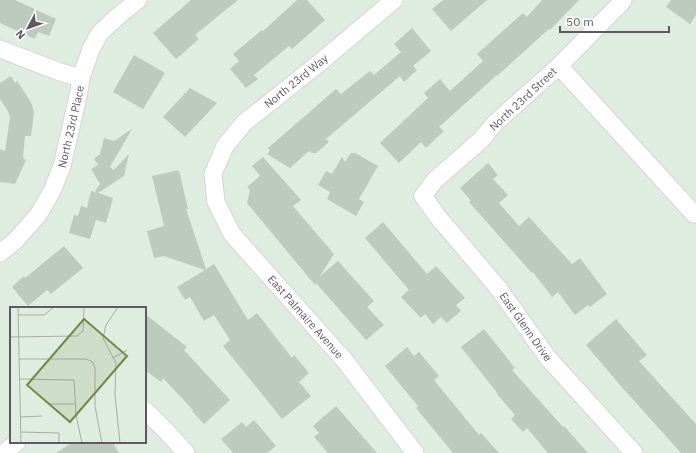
<svg xmlns="http://www.w3.org/2000/svg" width="696" height="453" font-family="'IBM Plex Sans',sans-serif">
<rect width="100%" height="100%" fill="#deeddf"/>
<!-- building -->
<path fill="#bdcabe" d="M0,0H15L56,19L49,36L38,32L35,39L0,23Z
M191,0H238L195,35L199,39L176,59L153,33Z
M297,0H307L325,20L292,49L289,46L254,75L258,79L246,88L230,69L239,61L233,54L262,30L263,31Z
M443,0H487L451,31L432,9Z
M542,0H579L550,30L549,29L497,76V75L439,127L444,131L426,148L421,142L399,163L380,143L428,98L424,93L440,79L450,91L483,61L477,54L523,13L527,17Z
M671,0H696V15L690,24L666,7Z
M412,28L431,51L413,66L417,70L404,82L400,76L326,139L329,142L316,153H312L309,151L290,168L267,154L270,151L268,148L336,89L341,94L370,71L374,75L401,52L394,44Z
M134,55L165,73L143,109L113,92Z
M11,76L15,83L17,81L31,102L34,112L31,136H25L23,158L26,160L15,184L0,182V149L5,151L10,117L8,111L0,99V83Z
M190,88L217,103L185,137L163,117Z
M132,129L110,167L114,170L129,154L124,176L98,193L113,198L106,223L96,220L90,239L69,233L74,215L78,216L81,206L87,208L91,191L97,193L95,191L100,184L91,169L98,165L94,159L100,154L104,138L114,141Z
M351,153H355L378,166L359,199L364,202L356,216L327,199L330,192L318,185L326,171L332,174L342,157L345,162Z
M263,157L301,200L293,206L334,254L320,276L338,261L374,301L367,307L384,325L366,340L316,283L315,285L247,203L250,190L247,187L260,176L252,166Z
M488,163L498,175L493,179L508,195L499,203L519,226L529,217L572,264L580,258L607,294L590,307L588,305L575,315L558,292L552,297L533,272L532,273L469,202L471,201L460,188Z
M179,170L188,209H186L206,269L214,264L248,320L257,313L292,358L294,355L309,373L299,382L311,396L282,419L223,346L230,340L214,315L204,321L190,297L185,300L177,287L205,270L164,256L154,258L147,231L164,226L152,176Z
M383,222L427,274L436,266L465,298L456,305L461,311L447,323L441,317L433,324L425,314L421,318L401,297L409,290L365,238Z
M64,246L83,268L51,294L47,290L28,306L12,287L24,276L25,278Z
M145,314L187,347L184,350L230,400L204,424L192,411L193,410L163,378L161,382L145,370Z
M616,319L647,355L639,361L696,424V453H681L620,385L586,345Z
M484,329L515,368L512,370L563,427L564,426L588,453H548L527,428L523,432L511,419L515,415L497,394H498L461,347Z
M407,347L414,356L419,352L439,376L434,380L479,435L481,433L499,453H453L416,408L418,406L385,366Z
M336,406L377,453H328L314,437L319,433L313,426Z
M254,420L276,446L267,453H233L221,439L242,422L246,427Z
M73,442H113L119,453H56Z"/>
<g fill="none" stroke-linecap="round" stroke-linejoin="round">
<defs>
<g id="minor">
<path id="s1" d="M394,0L323,60L244,123L225,146L213,174L216,202L232,234L345,361L415,453"/>
<path id="s2" d="M623,0L620,4L559,66L495,123L481,140L435,180L423,196L438,217L499,289L548,358L634,453"/>
<path d="M0,49L60,72L81,78"/>
<path d="M559,66L694,214"/>
<path id="s3" d="M0,253L16,240L38,215L52,191L62,166L79,92L81,78L91,49L100,33L117,17L138,0"/>
<path d="M145,410L168,433L186,453"/>
<path d="M4,453L17,442"/>
</g>
</defs>
<!-- minor casing -->
<use href="#minor" stroke="#dad2da" stroke-width="19"/>
<!-- minor -->
<use href="#minor" stroke="#fff" stroke-width="17"/>
</g>
<g text-anchor="middle" dominant-baseline="central" stroke-width="3" stroke-linejoin="round" paint-order="stroke">
<!-- street labels -->
<g font-size="11" fill="#605861" stroke="#fff">
<text transform="translate(296 81) rotate(-39)">North 23rd Way</text>
<text transform="translate(523 99) rotate(-43)">North 23rd Street</text>
<text stroke="none"><textPath href="#s3" startOffset="149">North 23rd Place</textPath></text>
<text stroke="none"><textPath href="#s1" startOffset="429">East Palmaire Avenue</textPath></text>
<text stroke="none"><textPath href="#s2" startOffset="447">East Glenn Drive</textPath></text>
</g>
</g>
<!-- overview -->
<g transform="translate(10 307)">
<rect width="136" height="136" fill="#deeddf"/>
<path fill="none" stroke="#a8ada9" stroke-width="1" d="M8,0L11,136M108,0L96,18L93,31L106,56L105,88L110,136M8,8H34L44,0M0,30L67,29L73,24L74,0M103,51L117,43M9,52H76L83,55L85,62V99L92,136M9,72L64,73L66,108L72,136M40,97H65M10,110L32,109M11,125L49,126V136"/>
<path fill="#75884b" fill-opacity="0.15" stroke="#75884b" stroke-width="2" d="M74,12L117,49L60,115L17,78Z"/>
<rect width="136" height="136" fill="none" stroke="#605861" stroke-width="2"/>
</g>
<!-- north arrow -->
<g transform="translate(28 28) rotate(229)" stroke="#ffffff" stroke-width="3" paint-order="stroke">
<path d="M0-3L7 15L0 10L-7 15Z" fill="#605861"/>
<text y="-6" font-size="11" font-weight="bold" text-anchor="middle" fill="#605861">N</text>
</g>
<!-- scale -->
<path d="M560 26v6h109v-6" fill="none" stroke="#605861" stroke-width="2"/>
<text x="566" y="26" font-size="12" fill="#605861" stroke="#ffffff" stroke-width="3" paint-order="stroke">50 m</text>
</svg>
